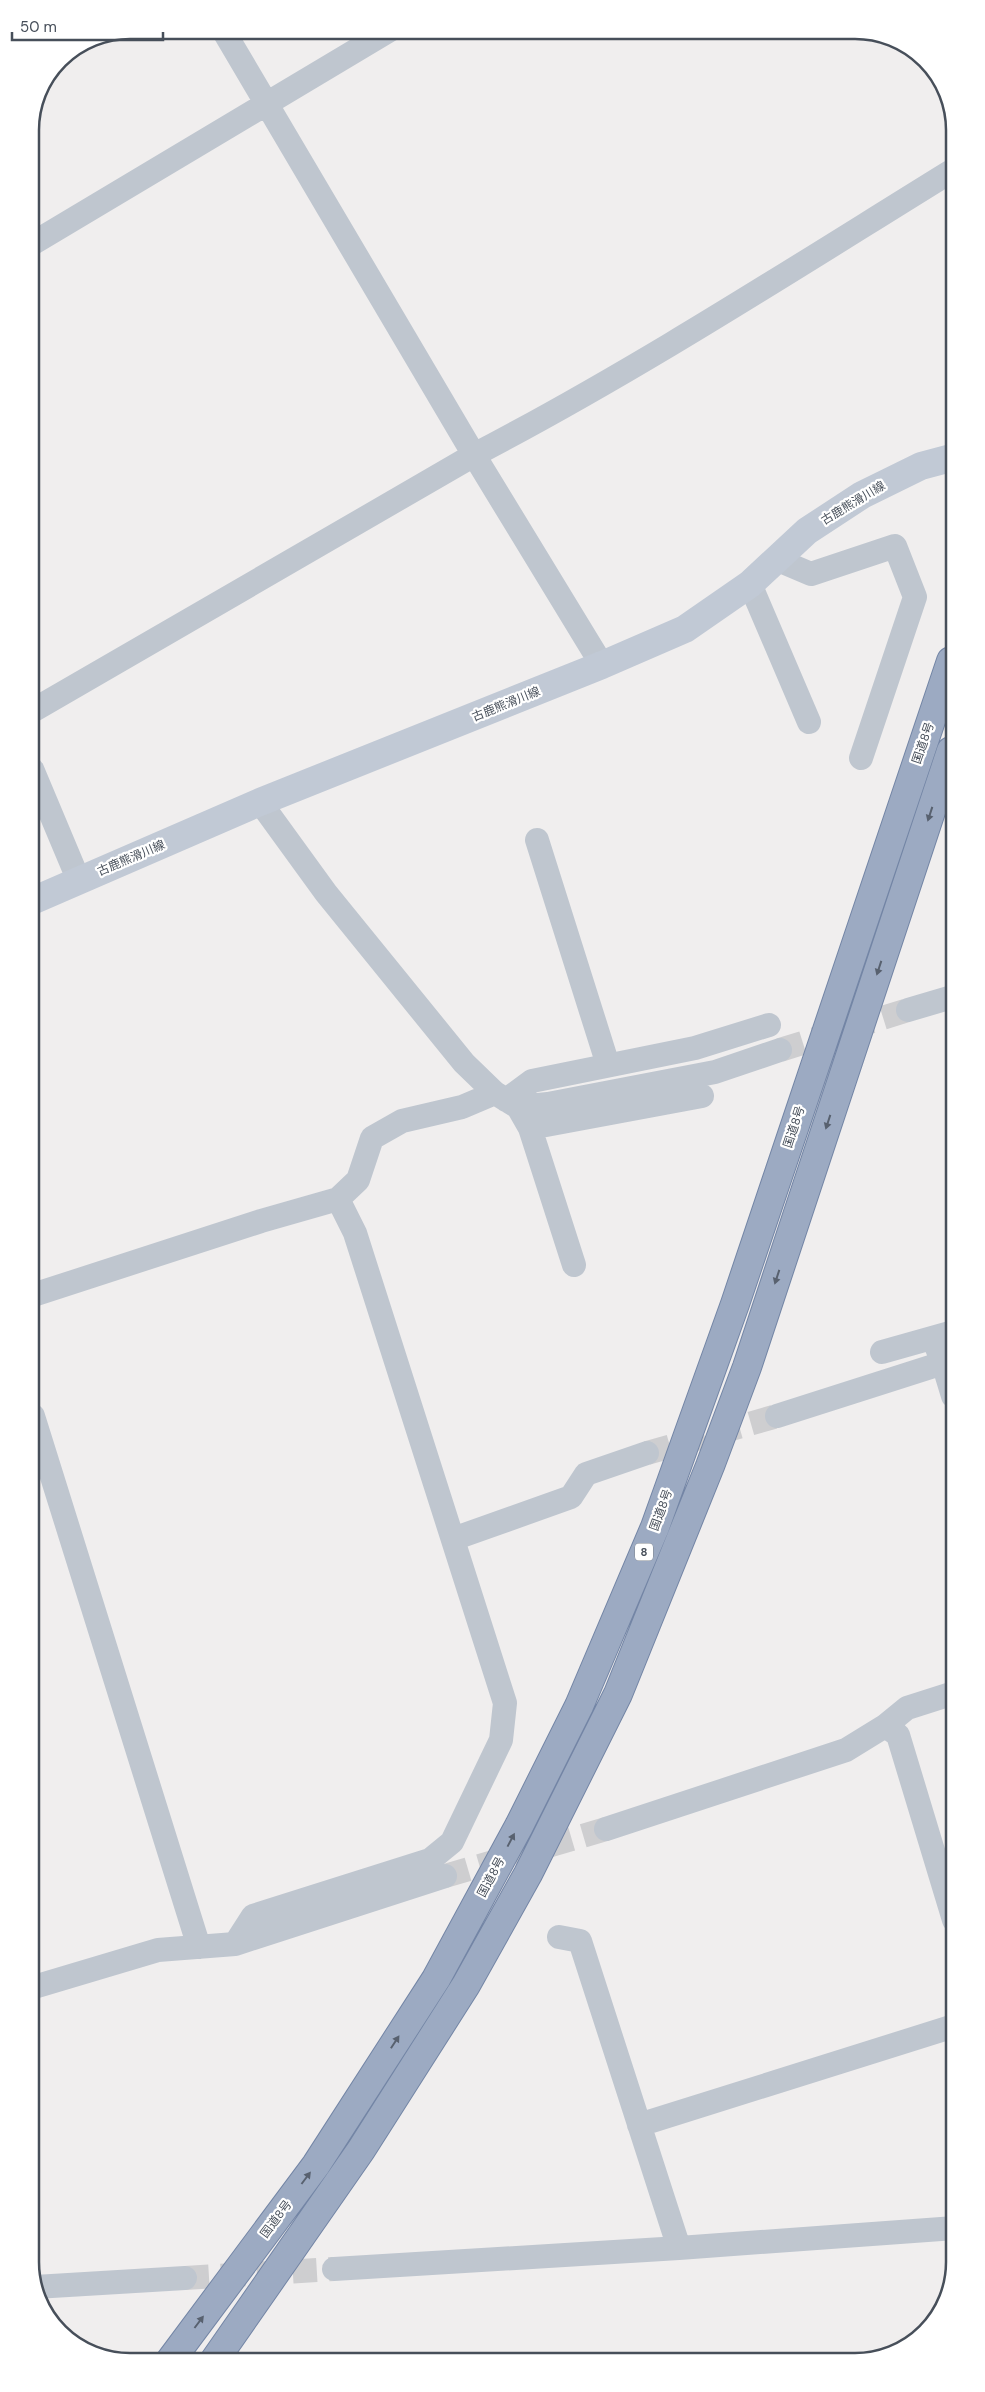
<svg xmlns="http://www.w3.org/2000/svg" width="985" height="2392" font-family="'DM Sans','Noto Sans JP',sans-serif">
<rect width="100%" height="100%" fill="#f0eeee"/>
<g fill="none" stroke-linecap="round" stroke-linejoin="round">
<!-- minor-tunnel -->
<path stroke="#ceced0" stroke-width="24" stroke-dasharray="24 12" stroke-linecap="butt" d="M780,1050L908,1010
M647,1453L777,1416
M445,1876L606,1829
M185,2278L334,2269"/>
<defs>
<path id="trunk" d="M170,2361L316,2165L436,1979L519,1826L579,1706L655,1527L735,1304L951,661
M214,2361L361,2150L466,1985L528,1874L618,1694L710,1466L747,1367L951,751"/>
</defs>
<!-- trunk casing -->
<use href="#trunk" stroke="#7385a5" stroke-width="30"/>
<!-- minor -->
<path stroke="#bfc6cf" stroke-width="24" d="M223,30L474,455L602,665
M30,245L390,30
M778,560L811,574L895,546L915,597L861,758
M750,584L809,722
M32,711L474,455C637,370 793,269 950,172
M32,769L79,881
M260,802L326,893L464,1063L495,1093L518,1107L548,1104L715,1072L780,1050
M537,840L608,1065
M908,1010L952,997
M506,1100L532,1081L695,1048L769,1025
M518,1107L530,1128L702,1096
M530,1128L574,1265
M33,1295L261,1221L338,1199L358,1180L372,1138L402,1121L462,1107L495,1093
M882,1352L953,1332
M943,1363L953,1396
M33,1416L199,1947
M777,1416L943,1363L933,1338
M453,1539L571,1497L586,1474L647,1453
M885,1726L898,1735L954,1920
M606,1829L846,1750L885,1726L907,1708L954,1693
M559,1937L580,1941L679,2248
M235,1944L253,1916L430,1860L452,1842L501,1740L505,1703L355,1233L338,1199
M34,1987L158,1950L235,1944L445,1876
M639,2125L954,2026
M334,2269L679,2248L955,2228
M35,2287L185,2278"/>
<!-- secondary -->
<path stroke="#c1c9d5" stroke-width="28" d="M32,901L260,802L602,665L685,629L750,584L807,531L862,495L921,466L951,458"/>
<!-- trunk -->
<use href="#trunk" stroke="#9caac2" stroke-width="28"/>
</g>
<!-- one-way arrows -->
<defs><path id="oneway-solid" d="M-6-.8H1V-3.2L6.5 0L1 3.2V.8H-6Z" transform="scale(1.25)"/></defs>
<g fill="#58616f">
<use href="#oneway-solid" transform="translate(930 814) rotate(108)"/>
<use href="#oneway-solid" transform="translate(879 968) rotate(108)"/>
<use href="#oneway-solid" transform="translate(828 1122) rotate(108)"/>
<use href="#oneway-solid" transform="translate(777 1277) rotate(108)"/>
<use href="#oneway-solid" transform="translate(511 1840) rotate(-62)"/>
<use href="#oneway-solid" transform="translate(395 2042) rotate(-57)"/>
<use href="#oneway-solid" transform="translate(306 2178) rotate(-53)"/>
<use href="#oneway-solid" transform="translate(199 2322) rotate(-53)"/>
</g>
<g text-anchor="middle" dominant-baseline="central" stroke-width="4.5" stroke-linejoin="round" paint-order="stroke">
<!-- shield labels -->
<rect fill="#fff" stroke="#7e848c" stroke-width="1" x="635" y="1543.5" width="18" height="17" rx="4"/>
<g font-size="11" font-weight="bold" fill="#474f5a">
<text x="644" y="1552">8</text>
</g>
<!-- street labels -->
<g font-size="12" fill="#474f5a" stroke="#fff">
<text transform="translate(853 503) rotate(-31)">古鹿熊滑川線</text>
<text transform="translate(506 704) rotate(-22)">古鹿熊滑川線</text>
<text transform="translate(923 743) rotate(-71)">国道8号</text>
<text transform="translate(131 858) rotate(-23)">古鹿熊滑川線</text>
<text transform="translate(794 1127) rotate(-72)">国道8号</text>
<text transform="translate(661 1510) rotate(-70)">国道8号</text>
<text transform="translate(491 1877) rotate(-62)">国道8号</text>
<text transform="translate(276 2219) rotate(-53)">国道8号</text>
</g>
</g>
<!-- crop -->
<path d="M0 0H985V2392H0ZM130 39H855A91 91 0 0 1 946 130V2262A91 91 0 0 1 855 2353H130A91 91 0 0 1 39 2262V130A91 91 0 0 1 130 39Z" fill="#fff" fill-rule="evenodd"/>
<path fill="none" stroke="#474f5a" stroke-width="2.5" d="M130 39H855A91 91 0 0 1 946 130V2262A91 91 0 0 1 855 2353H130A91 91 0 0 1 39 2262V130A91 91 0 0 1 130 39Z"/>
<!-- scale -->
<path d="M12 32v8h151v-8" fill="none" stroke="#474f5a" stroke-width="2.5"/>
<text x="20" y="32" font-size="15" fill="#474f5a" stroke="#ffffff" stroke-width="4" paint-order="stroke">50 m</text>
</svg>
